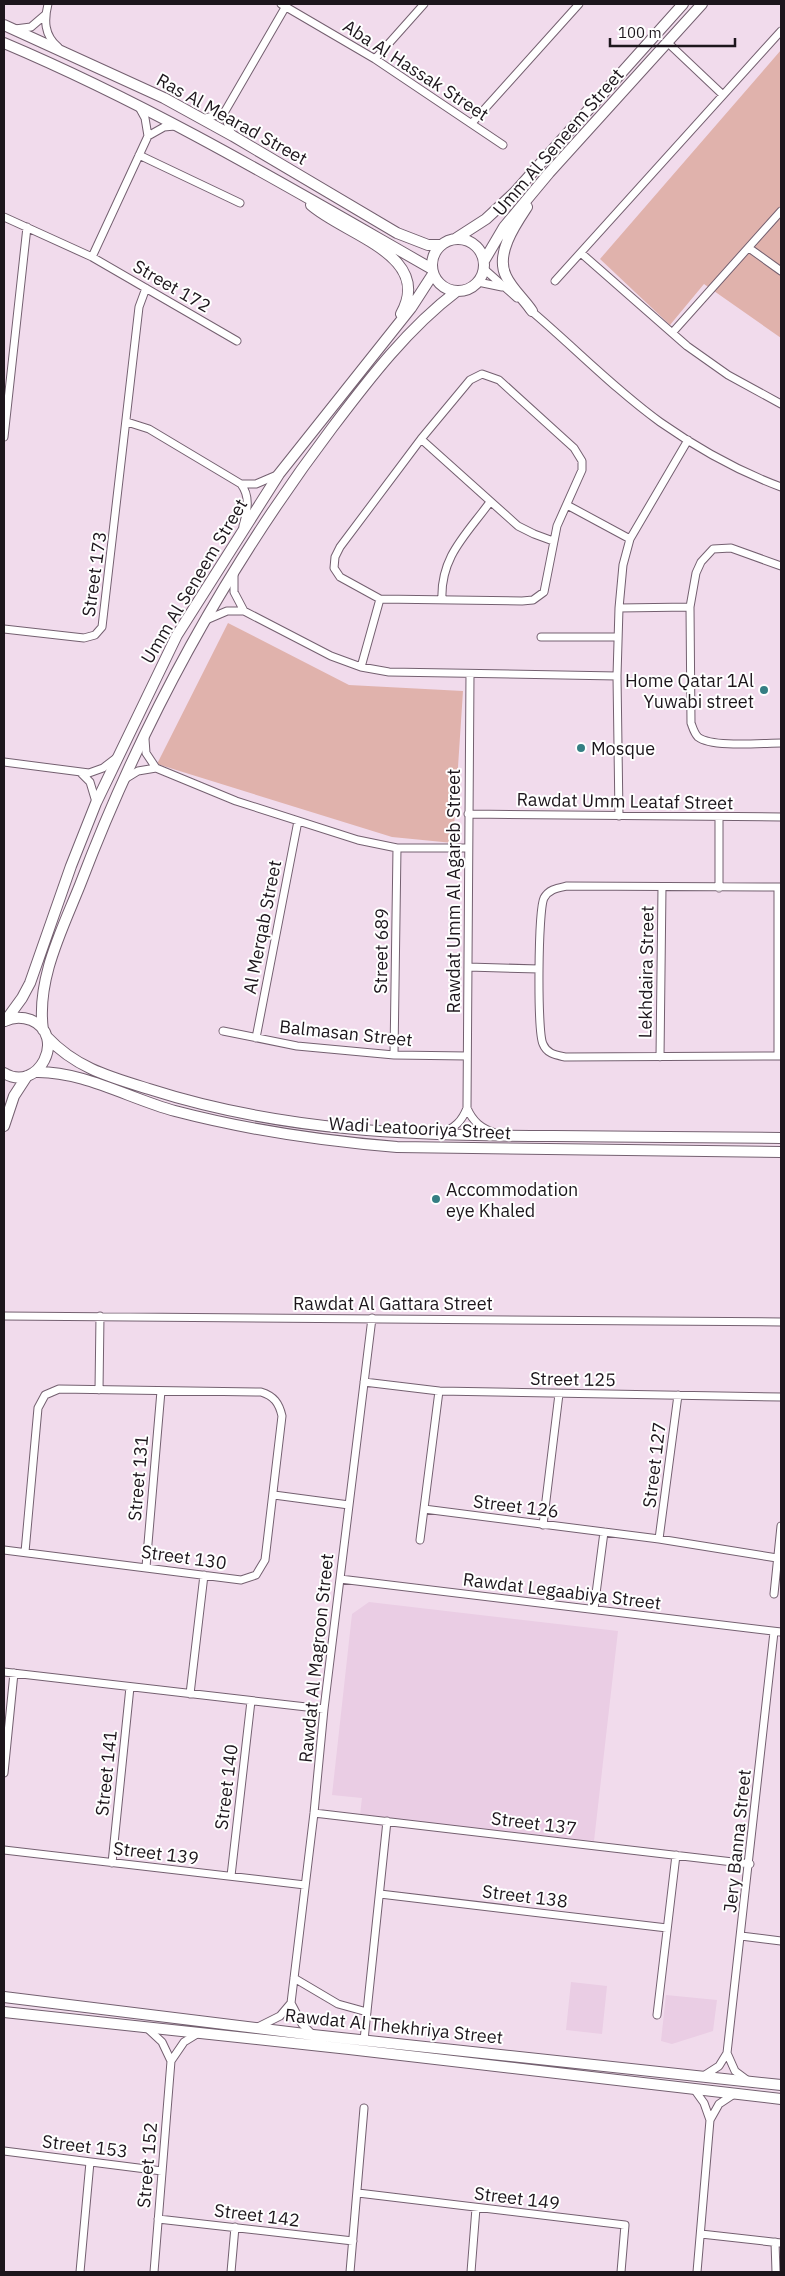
<svg xmlns="http://www.w3.org/2000/svg" width="785" height="2276" font-family="'IBM Plex Sans',sans-serif">
<rect width="100%" height="100%" fill="#f1dbec"/>
<!-- built -->
<path fill="#eacde4" d="M369,1602L618,1631L594,1841L360,1815L362,1798L332,1795L352,1614Z
M571,1982L607,1986L602,2034L566,2030Z
M666,1995L717,2000L713,2031L672,2044L661,2041Z"/>
<!-- green -->
<path fill="#e0b2ac" d="M781,50V338L704,284L670,325L600,259Z
M228,623L349,685L463,691L453,843L392,837L157,764Z"/>
<g fill="none" stroke-linecap="round" stroke-linejoin="round">
<defs>
<path id="street" d="M48,4C44,20 44,35 58,47
M281,4L375,59L503,145
M15,29L31,27L45,15
M667,42L723,95
M375,59L424,4
M224,113L231,133
M202,119L224,113L286,6
M472,123L579,4
M148,136L164,127L175,126
M139,155L240,203
M4,217L92,257L237,341
M749,248L781,271
M581,253L687,346L728,375L781,404
M92,257L148,136L145,118L139,107
M484,269L517,298
M555,281L781,31
M478,282L502,287
M529,309C573,346 613,388 660,422C697,448 738,471 781,487
M672,333L781,211
M482,374L499,380L574,448L582,461V470L557,526L544,592L533,600L522,601L380,599L340,577L334,568L335,557L340,547L421,439L470,380Z
M127,422L149,429L241,484C251,497 247,512 243,526
M4,437L27,227
M421,439L518,526L534,534L553,541
M241,484H256L277,475
M567,505L630,539
M781,566L731,548L713,549L701,562L696,573L690,607L691,723C693,728 694,733 698,737C712,748 763,743 781,743
M234,574V592L244,611
M442,600C440,557 466,535 490,502
M619,608L690,607
M206,620L227,611H244L331,656L361,667L389,672L617,676
M4,629L84,638L95,635L102,627L139,307L146,288
M541,637H618
M361,667L380,599
M145,739L146,753L156,768
M4,762L89,773L103,768L116,758
M81,773L90,782L96,802
M125,779L138,771L156,768L236,801L358,840L397,848H468
M468,814L781,817
M619,816L617,676L619,608L623,565L630,539L688,440
M719,818V888
M781,887L567,886C558,888 549,889 544,898C538,910 537,1032 543,1044C547,1054 556,1055 565,1057L781,1056
M468,967L539,969
M223,1031L297,1046L394,1055L467,1056
M256,1038L298,821
M394,1055L397,848
M778,1056V887
M660,1057L662,887
M467,1108C473,1122 481,1128 495,1133
M441,1133C455,1128 462,1121 467,1108L470,674
M4,1316L781,1322
M364,1382L439,1391L781,1397
M99,1390L100,1316
M274,1495L349,1505
M424,1509L659,1539L777,1558
M543,1525L559,1394
M659,1539L678,1395
M420,1540L439,1391
M4,1550L241,1580L256,1575L265,1560L282,1416C279,1403 274,1396 261,1392L59,1389L45,1395L38,1408L25,1552
M146,1567L161,1391
M340,1579L781,1632
M774,1594L781,1526
M594,1609L604,1532
M4,1672L324,1709
M190,1694L204,1575
M4,1773L14,1673
M314,1813L750,1864
M4,1850L305,1885
M112,1863L130,1687
M231,1876L251,1701
M380,1894L667,1928
M741,1936L781,1941
M294,1978L338,2004L367,2012
M657,2015L676,1855
M258,2027L280,2016L291,2003
M147,2028L162,2042L171,2061
M313,2035L302,2024L291,2003L314,1813L324,1709L372,1318
M364,2040L387,1821
M727,2053L735,2071L747,2080
M705,2075L719,2066L727,2053L774,1632
M694,2089L704,2103L710,2120L697,2272
M710,2120L719,2104L734,2094
M4,2151L162,2171
M358,2193L625,2225L621,2272
M158,2219L353,2241
M701,2234L781,2243
M775,2242L776,2272
M80,2272L90,2162
M154,2272L171,2061L184,2042L197,2034
M231,2272L235,2227
M350,2272L364,2108
M471,2272L476,2208"/>
<path id="secondary" d="M4,25L164,98L233,136L397,233L428,245H440
M4,43C153,106 292,189 432,269
M311,205C345,235 434,255 401,314
M527,207C515,225 495,254 506,276C512,289 524,299 532,311
M432 265a26 26 0 1 1 52 0a26 26 0 1 1-52 0Z
M455,239L486,219L514,193L683,4
M484,261L504,227L549,173L702,4
M6,1020L22,998L30,983L71,866L96,803L177,635L279,474L411,308L433,274
M43,1030C36,980 62,930 80,885C142,722 227,567 332,428C369,379 408,328 457,291
M47,1037C76,1068 110,1077 149,1089C283,1132 416,1136 554,1136C630,1137 705,1137 781,1138
M36,1072C83,1071 130,1099 175,1111C248,1130 322,1141 397,1147L781,1152
M4,1073C38,1094 68,1036 31,1020C22,1017 13,1017 5,1021
M4,1126L14,1096L27,1076
M4,1997L313,2035L781,2085
M4,2012L349,2049L781,2099"/>
</defs>
<!-- street casing -->
<use href="#street" stroke="#746070" stroke-width="9"/>
<!-- secondary casing -->
<use href="#secondary" stroke="#746070" stroke-width="12"/>
<!-- street -->
<use href="#street" stroke="#fff" stroke-width="7"/>
<!-- secondary -->
<use href="#secondary" stroke="#fff" stroke-width="10"/>
</g>
<!-- markers -->
<g fill="#357e83" stroke="#fff" stroke-width="2">
<circle cx="764" cy="690" r="5"/>
<circle cx="581" cy="748" r="5"/>
<circle cx="436" cy="1199" r="5"/>
</g>
<g text-anchor="middle" dominant-baseline="central" stroke-width="4" stroke-linejoin="round" paint-order="stroke">
<!-- street labels -->
<g font-size="18" fill="#1d161c" stroke="#fff">
<text transform="translate(416 70) rotate(33)">Aba Al Hassak Street</text>
<text transform="translate(232 119) rotate(29)">Ras Al Mearad Street</text>
<text transform="translate(558 142) rotate(-49)">Umm Al Seneem Street</text>
<text transform="translate(172 286) rotate(30)">Street 172</text>
<text transform="translate(94 574) rotate(-82)">Street 173</text>
<text transform="translate(194 581) rotate(-59)">Umm Al Seneem Street</text>
<text transform="translate(625 801) rotate(1)">Rawdat Umm Leataf Street</text>
<text transform="translate(453 891) rotate(-90)">Rawdat Umm Al Agareb Street</text>
<text transform="translate(262 927) rotate(-79)">Al Merqab Street</text>
<text transform="translate(381 951) rotate(-89)">Street 689</text>
<text transform="translate(646 972) rotate(-89)">Lekhdaira Street</text>
<text transform="translate(346 1033) rotate(6)">Balmasan Street</text>
<text transform="translate(420 1128) rotate(3)">Wadi Leatooriya Street</text>
<text x="393" y="1303">Rawdat Al Gattara Street</text>
<text transform="translate(573 1379) rotate(1)">Street 125</text>
<text transform="translate(654 1465) rotate(-83)">Street 127</text>
<text transform="translate(138 1478) rotate(-85)">Street 131</text>
<text transform="translate(516 1506) rotate(7)">Street 126</text>
<text transform="translate(184 1557) rotate(8)">Street 130</text>
<text transform="translate(562 1591) rotate(7)">Rawdat Legaabiya Street</text>
<text transform="translate(316 1658) rotate(-84)">Rawdat Al Magroon Street</text>
<text transform="translate(106 1773) rotate(-84)">Street 141</text>
<text transform="translate(226 1787) rotate(-83)">Street 140</text>
<text transform="translate(534 1823) rotate(7)">Street 137</text>
<text transform="translate(737 1841) rotate(-84)">Jery Banna Street</text>
<text transform="translate(156 1853) rotate(7)">Street 139</text>
<text transform="translate(525 1896) rotate(7)">Street 138</text>
<text transform="translate(394 2026) rotate(6)">Rawdat Al Thekhriya Street</text>
<text transform="translate(85 2146) rotate(7)">Street 153</text>
<text transform="translate(147 2165) rotate(-85)">Street 152</text>
<text transform="translate(517 2198) rotate(7)">Street 149</text>
<text transform="translate(257 2215) rotate(7)">Street 142</text>
</g>
<!-- poi labels -->
<g font-size="18" fill="#1d161c" stroke="#fff" text-anchor="start">
<text x="754" y="680" text-anchor="end">Home Qatar 1Al<tspan x="754" dy="21">Yuwabi street</tspan></text>
<text x="591" y="748">Mosque</text>
<text x="446" y="1189">Accommodation<tspan x="446" dy="21">eye Khaled</tspan></text>
</g>
</g>
<!-- border -->
<rect width="785" height="2276" fill="none" stroke="#1d161c" stroke-width="10"/>
<!-- scale -->
<path d="M610 38v8h125v-8" fill="none" stroke="#1d161c" stroke-width="2.5"/>
<text x="618" y="38" font-size="15" fill="#1d161c" stroke="#ffffff" stroke-width="4" paint-order="stroke">100 m</text>
</svg>
